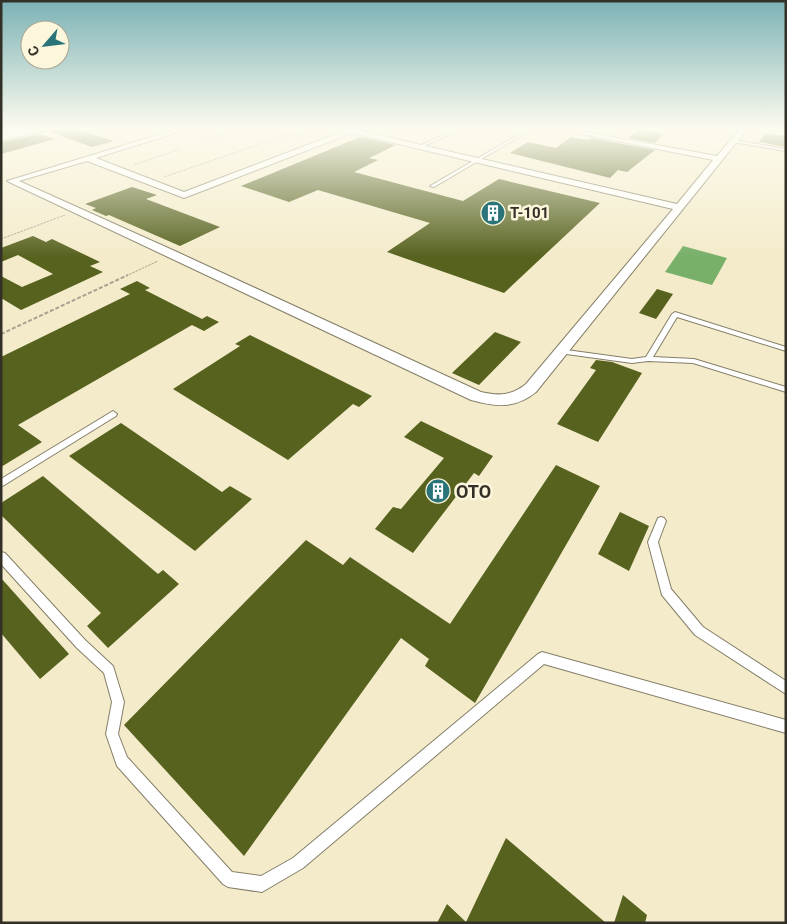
<svg xmlns="http://www.w3.org/2000/svg" width="787" height="924" font-family="Roboto,sans-serif">
<rect width="100%" height="100%" fill="#fbf6dc"/>
<!-- built -->
<path fill="#f3ebca" d="M59,128H786V923H1V143Z"/>
<!-- water -->
<path fill="#78af69" d="M683,246L727,258L712,285L665,272Z"/>
<!-- building -->
<path fill="#57621f" d="M53,128H73L114,141L92,147L50,132Z
M639,129L664,134L655,143L628,138Z
M766,133L786,136V147L759,142Z
M39,134L55,139L1,154V142Z
M360,137L396,145L369,158L378,160L354,172L463,201L499,179L600,203L504,293L387,252L430,223L318,190L289,202L241,186Z
M571,137L588,140L591,138L655,150L627,172L618,170L610,178L510,153L528,142L556,148Z
M132,187L157,195L146,199L220,227L180,246L109,215L106,216L92,210L96,208L85,204Z
M33,236L46,242L52,239L100,262L90,266L103,272L21,310L1,298V276L22,287L53,274L18,255L1,262V248Z
M137,281L150,288L145,290L202,319L207,316L219,322L204,331L192,325L18,425L42,442L1,467V357L130,294L120,289Z
M657,289L673,294L656,319L639,313Z
M495,332L521,342L479,385L452,373Z
M250,335L372,396L359,407L353,404L288,460L173,389L240,346L235,344Z
M596,360L612,362L642,373L598,442L557,424L596,370L590,368Z
M421,421L493,456L479,476L474,473L413,553L375,529L393,507L401,509L444,458L404,437Z
M121,423L222,492L230,486L252,499L195,551L69,456Z
M556,465L600,486L475,703L425,666L429,659L401,638L244,856L124,725L306,540L343,565L350,557L450,624Z
M43,476L158,574L163,570L179,584L108,648L87,626L101,613L1,515V503Z
M620,512L649,526L629,571L598,554Z
M1,578L69,654L40,679L1,633Z
M506,838L606,923H437L447,904L466,922Z
M623,895L647,915L645,923H614Z"/>
<g fill="none" stroke-linecap="round" stroke-linejoin="round">
<defs>
<path id="lane" d="M1,128H5L15,131L13,132Z
M460,128H464L422,147L419,146Z
M530,128H534L434,187L430,186Z
M770,128L786,129V131L771,129Z
M734,140L786,149V151L733,142Z
M675,312L786,347V351L677,317L653,357L694,359L786,387V392L693,363L648,361L632,363L559,353L555,351L559,349L632,359L646,357L672,314Z
M113,411L117,414L116,416L1,487V479Z
M661,517L664,518L666,521L658,542L671,589L703,627L786,681V694L695,635L662,595L648,542L658,518Z
M1,552L5,553L85,640L113,666L124,702L118,734L127,757L232,872L261,876L293,858L538,654L542,652L786,720V733L544,664L303,868L262,892L228,887L223,884L117,766L106,734L112,702L104,673L77,648L1,564Z"/>
<path id="street" d="M181,128H191L96,158L184,192L344,131L338,128H348L677,204L713,160L551,128H564L717,156L741,128H748L536,392C515,409 496,407 471,400L7,181ZM352,133L673,209L526,384C511,396 499,396 481,392L177,252L19,181L87,161L184,198Z"/>
<path id="primary" d="M31,128H51L49,130L1,140V133Z"/>
</defs>
<!-- lane casing -->
<use href="#lane" stroke="#847e68" stroke-width="2"/>
<!-- street casing -->
<use href="#street" stroke="#847e68" stroke-width="2"/>
<!-- primary casing -->
<use href="#primary" stroke="#847e68" stroke-width="2"/>
<!-- path-far1 -->
<path stroke="#a7a390" stroke-width="1" stroke-dasharray="2.5 1" stroke-linecap="butt" d="M274,128L292,133L289,128
M292,133L306,137
M205,141L244,128
M134,165L180,149
M164,177L307,128
M1,239L65,215
M126,276L158,261"/>
<!-- path -->
<path stroke="#a7a390" stroke-width="2" stroke-dasharray="4 2" stroke-linecap="butt" d="M1,334L128,275"/>
<!-- lane -->
<use href="#lane" fill="#fff" fill-rule="evenodd"/>
<!-- street -->
<use href="#street" fill="#fff" fill-rule="evenodd"/>
<!-- primary -->
<use href="#primary" fill="#fff" fill-rule="evenodd"/>
</g>
<!-- sky -->
<linearGradient id="sky" x2="0" y2="1"><stop stop-color="#7bb2b5"/><stop offset="0.5" stop-color="#fdfbef"/><stop offset="1" stop-color="#fdfbef" stop-opacity="0"/></linearGradient>
<rect width="787" height="257" fill="url(#sky)"/>
<!-- icons -->
<defs>
<symbol id="building-disc" viewBox="-11 -11 22 22"><circle r="9.5" fill="#297379" stroke="#fbf6dc"/><path d="M-4-6H4V6H1V3H-1V6H-4ZM-2.5-4.3h1.7v1.8h-1.7ZM.8-4.3h1.7v1.8H.8ZM-2.5-1h1.7V.8h-1.7ZM.8-1h1.7V.8H.8Z" fill="#fff"/></symbol>
</defs>
<g fill-rule="evenodd">
<use href="#building-disc" x="479" y="199" width="28" height="28"/>
<use href="#building-disc" x="424" y="477" width="28" height="28"/>
</g>
<g text-anchor="middle" dominant-baseline="central" stroke-width="5" stroke-linejoin="round" paint-order="stroke">
<!-- far-poi labels -->
<g font-size="15" font-weight="bold" fill="#333127" stroke="#fbf6dc" text-anchor="start">
<text x="510" y="213">Т-101</text>
</g>
<!-- poi labels -->
<g font-size="18" font-weight="bold" fill="#333127" stroke="#fbf6dc" text-anchor="start">
<text x="456" y="491">ОТО</text>
</g>
</g>
<!-- border -->
<rect width="787" height="924" fill="none" stroke="#333127" stroke-width="5"/>
<!-- north arrow -->
<g transform="translate(45 45) rotate(242)"><circle r="24" fill="#fbf6dc" stroke="#aba794"/>
<path d="M0-4L9 19L0 12L-9 19Z" fill="#297379"/>
<text y="-8" font-size="14" font-weight="bold" text-anchor="middle" fill="#333127">С</text>
</g>
</svg>
